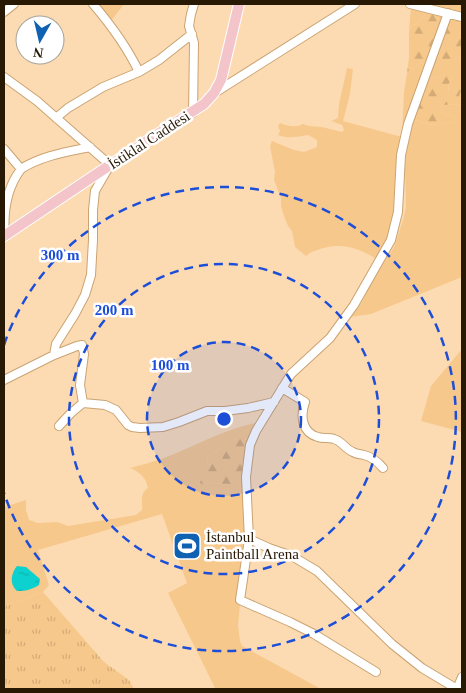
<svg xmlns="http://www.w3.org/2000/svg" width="466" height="693" font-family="'Times New Roman',serif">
<defs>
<pattern id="forest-firs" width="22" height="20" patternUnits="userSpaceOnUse" patternTransform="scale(1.25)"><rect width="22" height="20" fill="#f7c88b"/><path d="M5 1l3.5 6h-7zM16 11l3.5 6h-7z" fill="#d4ab76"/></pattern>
<pattern id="park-tufts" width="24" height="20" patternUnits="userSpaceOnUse" patternTransform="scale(1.25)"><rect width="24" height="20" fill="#f7c88b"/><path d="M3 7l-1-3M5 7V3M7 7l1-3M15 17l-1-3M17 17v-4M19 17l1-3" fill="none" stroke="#d4ab76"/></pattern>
<pattern id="water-ripples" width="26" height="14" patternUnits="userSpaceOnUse" patternTransform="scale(1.25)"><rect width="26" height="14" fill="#0dd1ce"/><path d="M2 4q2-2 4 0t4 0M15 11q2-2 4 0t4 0" fill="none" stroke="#0db3af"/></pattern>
</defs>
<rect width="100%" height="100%" fill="#fcdbb3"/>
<!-- grass -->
<path fill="#f7c88b" d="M97,4H124L111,21Z
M431,4H462V14L431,5Z
M411,7L427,11L419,23L412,25L409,31Z
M438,54L442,59L456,56L462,60V100L459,96L461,91L460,87L453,93H448L449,83L454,75L446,69L442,77L436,78L430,76Z
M431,60L408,122L396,229L378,260C359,248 342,242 320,249C315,251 310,252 306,256L295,247L292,231L288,226L284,216L281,206V198L274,180L275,172L270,146L272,141L294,150L304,152L317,147V140L308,135C297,137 288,139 278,135L280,131L278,126L280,123C287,126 296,128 303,124L309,126L322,127L342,132L344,130L342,125L331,121L338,118L339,104L347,68L353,69L350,94L343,121L402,137L404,92L407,73L419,64Z
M462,104V277L371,314L350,317L361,304L372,281L394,247L403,220L406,207L405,169L406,153L409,136L414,120L432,125L456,122L455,117L445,115L440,111L441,105Z
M462,349V432L421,421L431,386Z
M260,422L248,441L245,438L231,441L207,457L208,466L205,484L210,482L228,485H245L248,524L238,625L240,641L242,646L321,689H214L215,688L168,593L187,583L162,514L38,550L49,585L43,592L7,605L4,609V507L26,500V510L29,520L38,523L57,522L68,526L136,515L142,510C143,501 139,494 148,488C146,478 140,472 130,468C141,465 153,462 164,458C196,446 226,428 260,422Z"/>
<!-- forest -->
<path fill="url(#forest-firs)" d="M427,11L444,15L431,60L419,64L407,73L409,57V31L412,25L419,23Z
M452,16L462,19V60L456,56L454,60L448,62L442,59L438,54Z
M447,66L454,69V75L449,83L448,92L453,93L460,86L461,91L459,96L462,100V104L442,105L440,111L445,115L455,117L456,122L432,125L414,120L430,76L436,78L441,77L446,69Z
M241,438H245L248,441L245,485H228L210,482L205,484L202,487L200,482C206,474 209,468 207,457L231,441Z"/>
<!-- park -->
<path fill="url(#park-tufts)" d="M43,592L104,662L129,680L134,689H4V609L7,605Z"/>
<!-- water -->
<path fill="url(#water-ripples)" d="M17,566L26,567L40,579L39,585C31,590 25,591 17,591C9,584 11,573 17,566Z"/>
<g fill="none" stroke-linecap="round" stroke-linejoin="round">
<defs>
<path id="minor" d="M93,4C111,25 127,47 139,72
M410,4L462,17
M4,12L14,4
M4,77L37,101L110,165L95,191L93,210V240L91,275L85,295L75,314L56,344L54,355
M216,92L355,4
M193,113L194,43L189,26L191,14L194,4
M56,118L68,108L103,87L139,72L159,60L192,34
M4,149L21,169C6,189 3,211 5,235
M21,169C41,156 66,152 90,147
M4,380L54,355L77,346L82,345L84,354L80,385L83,403
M282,388L305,402C300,416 302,433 318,437C323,439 329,437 334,439C342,441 345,449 353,452C356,454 360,454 364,455C372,457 378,462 383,468
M59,426L71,413L83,403L105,405L116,410L128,425L132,427L140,428L163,427L179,422L207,411H225L248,408L274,402
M249,539L269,548L292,556L317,571L392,644L422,668L457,689L462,677
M376,672L314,634L290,622L240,600L249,539L246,477L250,445L256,431L291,374L330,338L354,305L391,240L398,212L401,155L408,124L448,13"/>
<path id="major" d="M4,236L110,165L204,104L214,93L221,80L239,4"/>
</defs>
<!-- minor casing -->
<use href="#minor" stroke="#caa372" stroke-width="10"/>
<!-- major casing -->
<use href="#major" stroke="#fff" stroke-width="12"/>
<!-- minor -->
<use href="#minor" stroke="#fff" stroke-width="8"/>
<!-- major -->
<use href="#major" stroke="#f3c5ca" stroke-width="10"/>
</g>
<!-- distance rings -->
<circle cx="224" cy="419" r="77" fill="#1d4ed8" fill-opacity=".12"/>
<g fill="none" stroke="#1d4ed8" stroke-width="2.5" stroke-dasharray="9 6">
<circle cx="224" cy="419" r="77"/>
<circle cx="224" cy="419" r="155"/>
<path d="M4 345A232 232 0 1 1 4 493"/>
</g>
<!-- icons -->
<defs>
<symbol id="stadium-square" viewBox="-11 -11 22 22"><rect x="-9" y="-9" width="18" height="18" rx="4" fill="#0f62b1" stroke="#fff"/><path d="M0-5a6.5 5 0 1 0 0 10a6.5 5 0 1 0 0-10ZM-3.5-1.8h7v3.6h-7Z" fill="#fff"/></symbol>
</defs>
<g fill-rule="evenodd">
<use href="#stadium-square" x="171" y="530" width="32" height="32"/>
</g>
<g text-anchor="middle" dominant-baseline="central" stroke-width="5" stroke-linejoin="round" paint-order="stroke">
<!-- street labels -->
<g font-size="15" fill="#281905" stroke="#fff">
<text transform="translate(149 140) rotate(-33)">İstiklal Caddesi</text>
</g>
<!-- poi labels -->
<g font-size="15" fill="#281905" stroke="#fff" text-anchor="start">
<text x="206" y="537">İstanbul<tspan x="206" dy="17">Paintball Arena</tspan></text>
</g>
</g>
<circle cx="224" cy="419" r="8" fill="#1d4ed8" stroke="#fff" stroke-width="2.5"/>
<g font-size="15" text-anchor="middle" font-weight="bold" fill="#1d4ed8" stroke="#fff" stroke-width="5" stroke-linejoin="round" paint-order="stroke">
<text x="60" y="260">300 m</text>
<text x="114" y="315">200 m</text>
<text x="170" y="370">100 m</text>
</g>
<!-- border -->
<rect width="466" height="693" fill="none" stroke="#281905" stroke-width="10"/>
<!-- north arrow -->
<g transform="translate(40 40) rotate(188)"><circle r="24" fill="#ffffff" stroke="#a9a39b"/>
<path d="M0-4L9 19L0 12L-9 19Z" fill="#0f62b1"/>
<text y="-8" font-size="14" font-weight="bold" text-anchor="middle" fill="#281905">N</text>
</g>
</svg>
